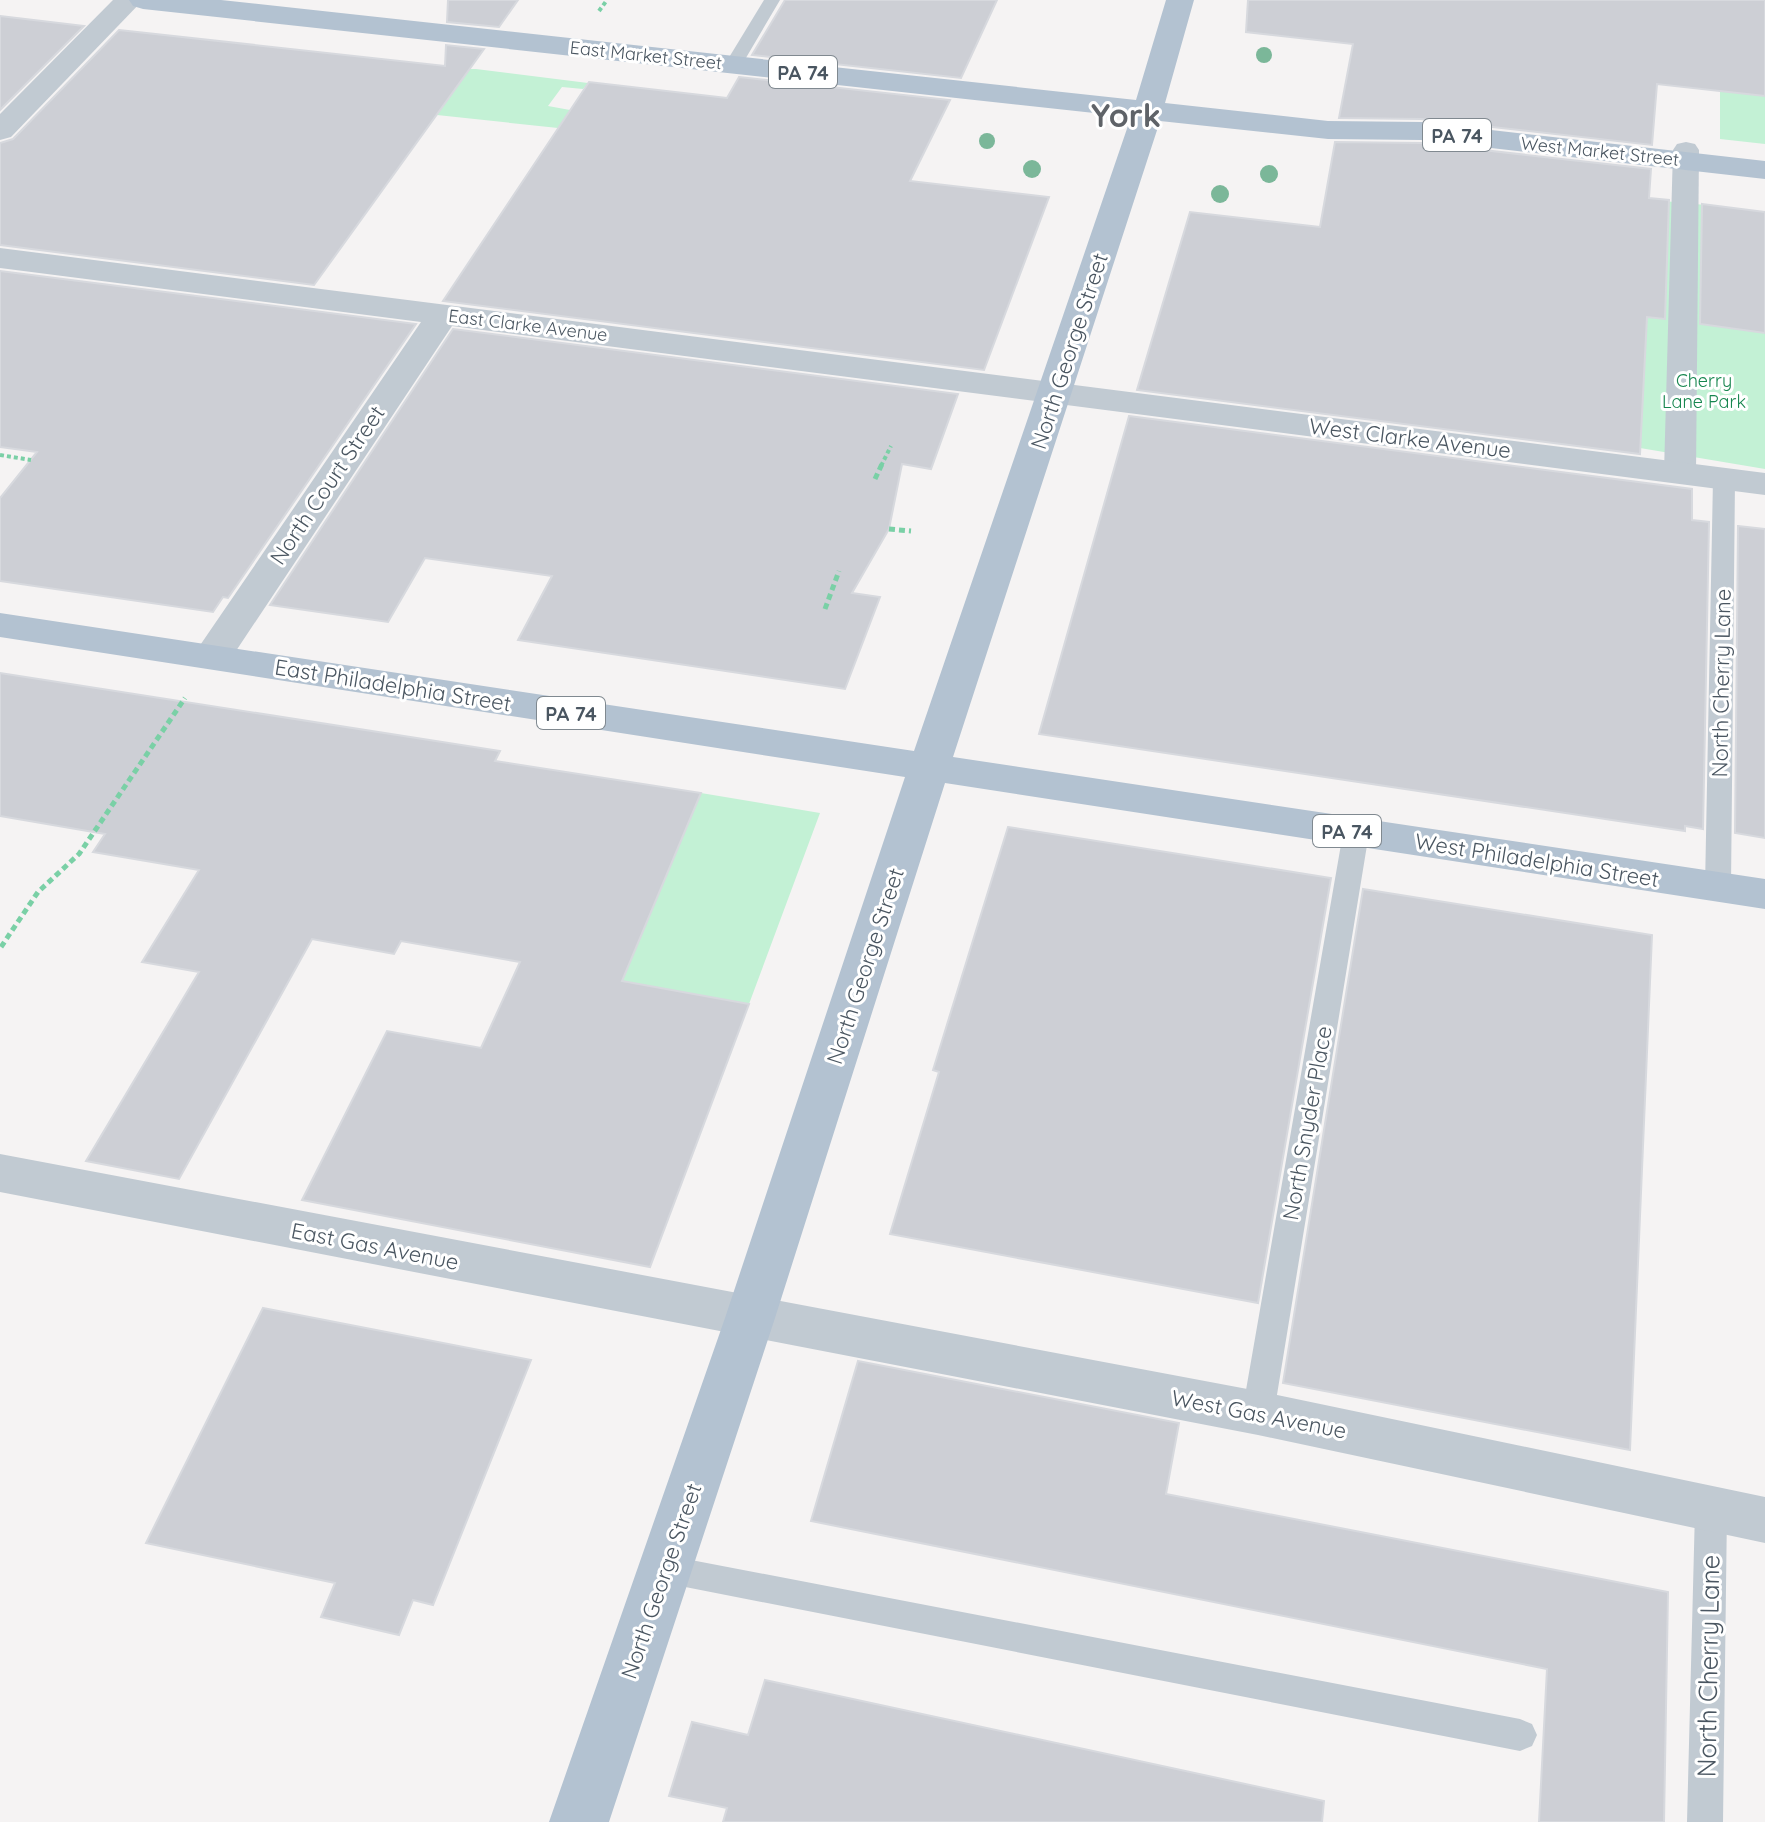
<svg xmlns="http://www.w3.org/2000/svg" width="1765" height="1822" font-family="Quicksand,sans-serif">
<rect width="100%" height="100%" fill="#f5f3f3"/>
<!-- green -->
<path fill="#c3f1d5" d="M470,69H476L588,83L583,89L562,87L548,106L570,110L558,128L437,115Z
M1765,86V144L1720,139V91Z
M1653,200L1716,206L1717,326L1765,333V469L1640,448Z
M701,793L820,813L749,1004L622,981Z"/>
<!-- building -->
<path fill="#cdcfd5" stroke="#d7d9de" stroke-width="2" d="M448,0H518L499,27L447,22Z
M785,0H997L961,78L752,55Z
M1248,0H1765V96L1657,84L1652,145L1421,119L1339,118L1353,44L1246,32Z
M0,16L84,26L0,110Z
M119,30L445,66L446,45L484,49L314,285L0,245V143L13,139Z
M739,77L950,100L910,181L1049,197L984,370L443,301L589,82L727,98Z
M1335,142L1421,143L1651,169L1649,198L1669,200L1665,319L1647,317L1640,454L1137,390L1190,212L1320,227Z
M1702,204L1765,212V333L1700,324Z
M0,271L416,324L228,598L223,597L213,612L0,581V498L37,452L0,447Z
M453,329L958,394L931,469L902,464L889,529L852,593L880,597L845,689L518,640L552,576L425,558L388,622L270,605Z
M1129,416L1692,489V520L1709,522L1703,829L1685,826V831L1039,734Z
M1738,526L1765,529V838L1735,833Z
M0,673L500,751L495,761L701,793L622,981L749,1004L650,1267L302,1200L387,1031L481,1048L520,962L401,941L394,954L312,939L179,1179L86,1161L199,972L142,962L199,870L93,852L105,834L0,816Z
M1008,827L1331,878L1258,1303L890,1234L939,1072L933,1070Z
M1363,889L1652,935L1630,1450L1283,1383Z
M263,1308L531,1360L433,1605L413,1600L399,1635L321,1617L335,1583L146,1543Z
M858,1361L1179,1423L1166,1494L1668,1592L1664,1822H1539L1547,1669L811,1521Z
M765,1680L1324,1801L1322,1822H723L727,1808L669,1796L692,1722L748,1735Z"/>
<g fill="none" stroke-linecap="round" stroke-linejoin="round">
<!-- path-far1 -->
<path stroke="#7ad0a6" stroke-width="4" stroke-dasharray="4 3" stroke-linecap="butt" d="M599,11L607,0
M0,455L31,460
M881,466L891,446"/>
<!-- path -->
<path stroke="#7ad0a6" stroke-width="5" stroke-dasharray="6 4" stroke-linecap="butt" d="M875,479L882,464
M889,529L911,531
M825,609L839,571
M1,947L38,892L79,854L185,698"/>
<!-- service -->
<path fill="#c1cad2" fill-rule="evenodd" d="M764,0H780L740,68H728L725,64Z
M1724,473L1735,479L1731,887L1727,893L1718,896L1709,893L1705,887L1713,479Z
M1356,825L1365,827L1369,833L1274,1413L1269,1422L1258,1426L1247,1422L1242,1413L1343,833L1347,827Z
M1711,1496L1722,1500L1727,1510L1723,1822H1687L1695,1510L1700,1500Z
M665,1555L1520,1719L1532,1724L1537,1735L1532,1746L1520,1751L665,1583L653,1579L649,1569L653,1559Z"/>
<!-- pedestrian -->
<path fill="#c1cad2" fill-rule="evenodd" d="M1686,142L1695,144L1699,150L1696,472L1691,479L1680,481L1669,479L1664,472L1673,150L1677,144Z"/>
<!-- minor -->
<path fill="#c1cad2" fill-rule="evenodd" d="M0,248L1765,473V495L452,326L226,666L212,669L198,666L192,657L421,322L0,268Z
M0,1154L1258,1391L1765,1497V1543L1258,1435L0,1192Z"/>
<!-- tertiary -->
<path fill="#c1cad2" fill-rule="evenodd" d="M113,0H143L11,137L0,140V114Z"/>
<!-- primary -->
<path fill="#b3c2d1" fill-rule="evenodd" d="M129,0H221L1136,100L1166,0H1194L1165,103L1328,121L1421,122L1765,161V179L1421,140L1328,139L1160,121L953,757L1765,879V909L945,783L775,1318L609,1822H549L725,1318L905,777L0,637V613L914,751L1131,117L143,9L133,6Z"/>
</g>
<!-- trees -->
<g fill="#7bb799">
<circle cx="1264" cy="55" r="8"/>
<circle cx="987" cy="141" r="8"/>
<circle cx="1032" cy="169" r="9"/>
<circle cx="1269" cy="174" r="9"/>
<circle cx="1220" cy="194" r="9"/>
</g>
<g text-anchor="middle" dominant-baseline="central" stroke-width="6" stroke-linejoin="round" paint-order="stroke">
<!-- far-street labels -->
<g font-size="18" fill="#4a5661" stroke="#fff">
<text transform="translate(646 55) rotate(6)">East Market Street</text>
<text transform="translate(1600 151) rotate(6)">West Market Street</text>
<text transform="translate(528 325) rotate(7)">East Clarke Avenue</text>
</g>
<!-- far-park labels -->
<g font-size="18" fill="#17864f" stroke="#fff">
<text x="1704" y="380">Cherry<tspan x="1704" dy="21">Lane Park</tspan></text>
</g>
<!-- shield labels -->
<g fill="#fff" stroke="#808990" stroke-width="2">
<rect x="769" y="56" width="68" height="32" rx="6"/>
<rect x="1423" y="119" width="68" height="32" rx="6"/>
<rect x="537" y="697" width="68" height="32" rx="6"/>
<rect x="1313" y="815" width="68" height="32" rx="6"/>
</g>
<g font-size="20" font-weight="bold" fill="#4a5661">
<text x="803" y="72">PA 74</text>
<text x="1457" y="135">PA 74</text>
<text x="571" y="713">PA 74</text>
<text x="1347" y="831">PA 74</text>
</g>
<!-- street labels -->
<g font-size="22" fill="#4a5661" stroke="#fff">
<text transform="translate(1069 351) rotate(-72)">North George Street</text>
<text transform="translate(1410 438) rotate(7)">West Clarke Avenue</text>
<text transform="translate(327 485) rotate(-56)">North Court Street</text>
<text transform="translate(1721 683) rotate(-89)">North Cherry Lane</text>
<text transform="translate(393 685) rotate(9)">East Philadelphia Street</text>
<text transform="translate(1537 860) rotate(9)">West Philadelphia Street</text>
<text transform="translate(865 966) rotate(-72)">North George Street</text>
<text transform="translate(1307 1123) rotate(-80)">North Snyder Place</text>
<text transform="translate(375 1246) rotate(11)">East Gas Avenue</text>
<text transform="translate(1259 1414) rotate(11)">West Gas Avenue</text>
<text transform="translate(661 1581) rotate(-71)">North George Street</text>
</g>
<!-- near-street labels -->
<g font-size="26" fill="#4a5661" stroke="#fff">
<text transform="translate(1708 1666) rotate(-89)">North Cherry Lane</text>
</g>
<!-- far-town labels -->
<g font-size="32" font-weight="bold" fill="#5f6368" stroke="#fff">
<text x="1126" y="115">York</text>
</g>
</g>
</svg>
